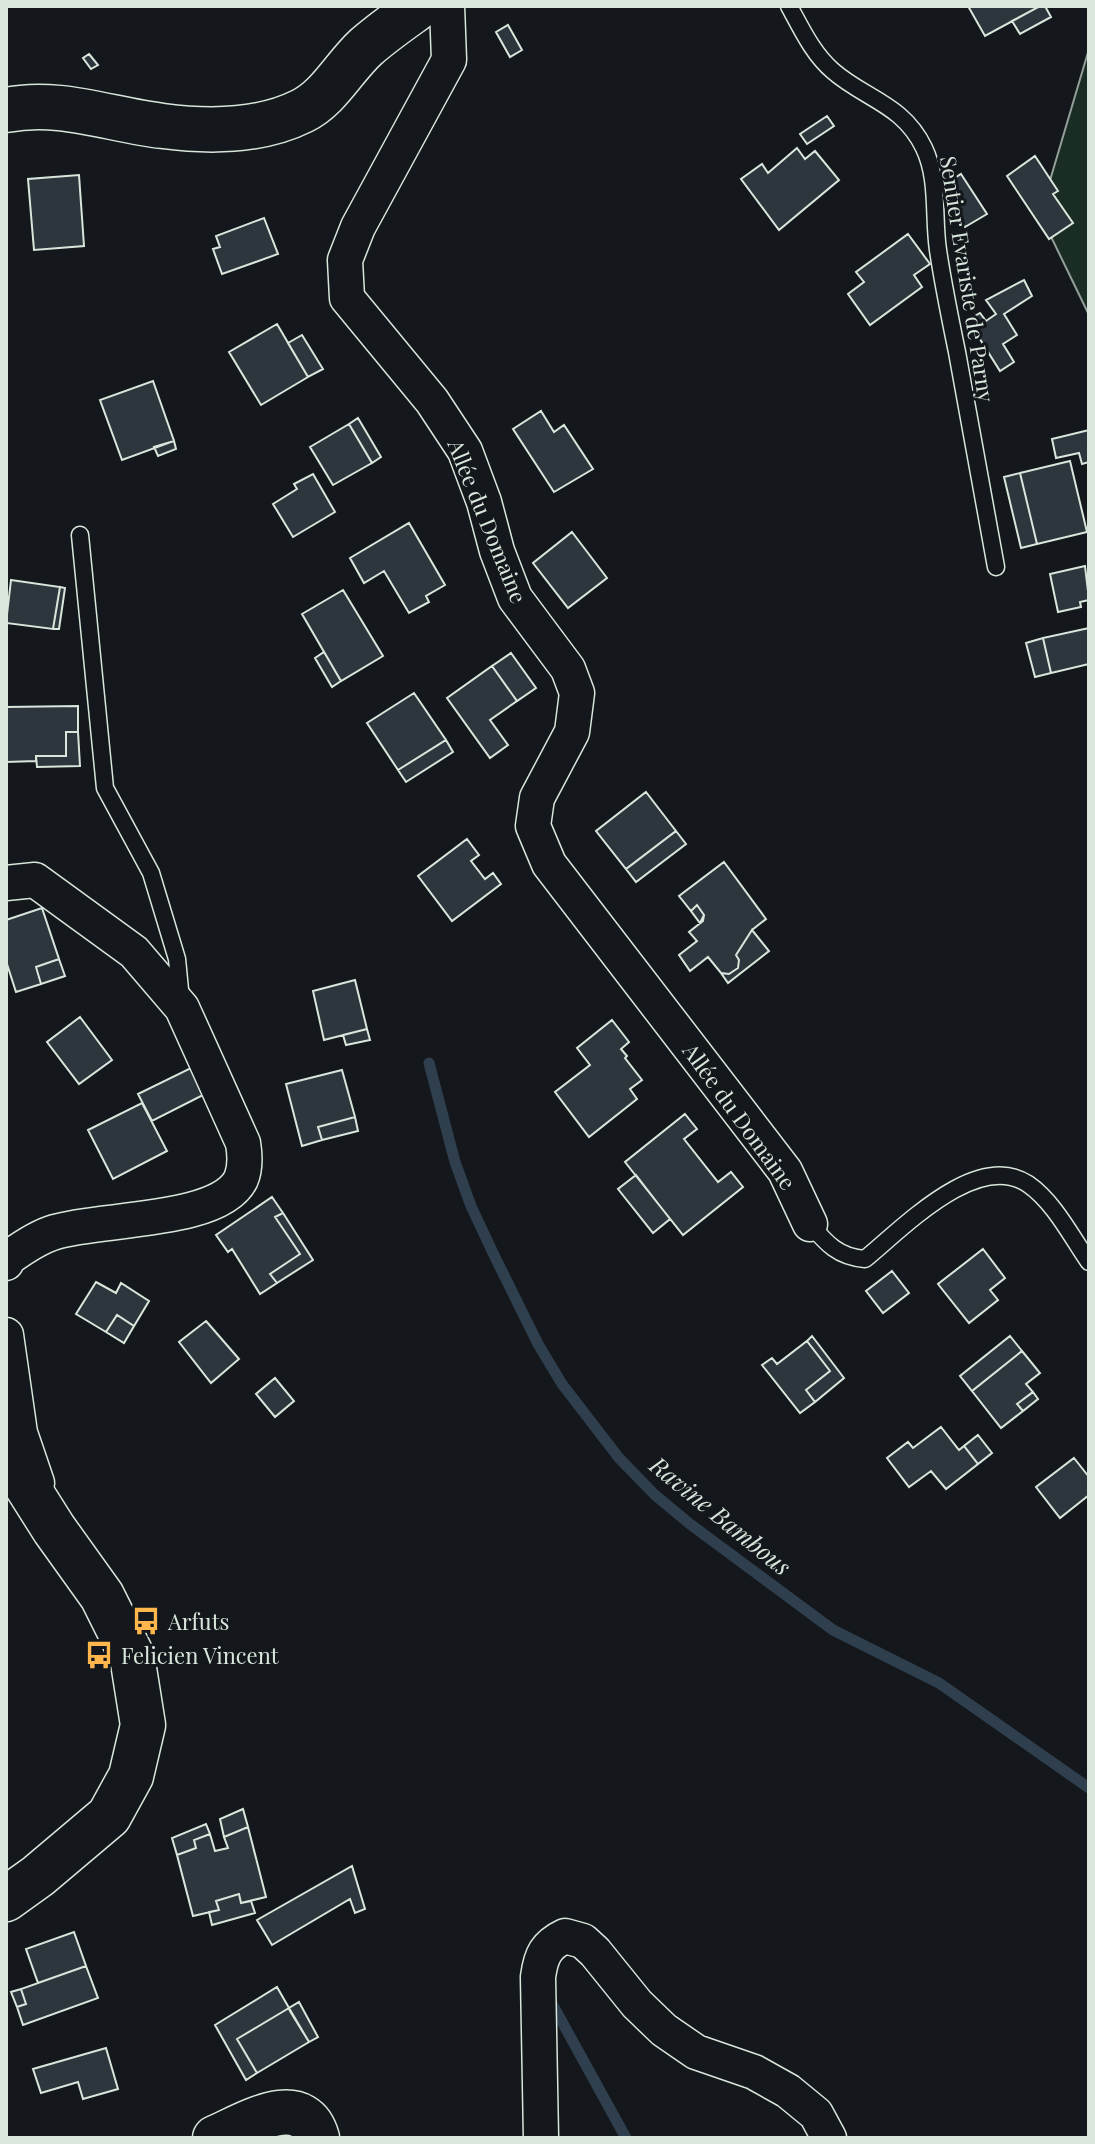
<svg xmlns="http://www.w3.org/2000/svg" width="1095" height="2144" font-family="'Playfair Display',serif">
<rect width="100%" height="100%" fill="#14181c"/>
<!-- green -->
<path fill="#1a2d24" stroke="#939e99" stroke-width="2" d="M1089,49V315L1040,214Z"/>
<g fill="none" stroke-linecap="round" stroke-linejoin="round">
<!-- stream -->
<path stroke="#2f3f4d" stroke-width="11" d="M429,1063L455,1162L471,1206L493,1253L538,1344L562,1384L619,1458L655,1495L690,1524L833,1630L939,1683L1089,1788
M550,2000L626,2138"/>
</g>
<!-- building -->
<path fill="#2c363c" stroke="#d8e6dc" stroke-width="2" d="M968,6H1040L985,36Z
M1040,6H1045L1051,17L1020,34L1012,21Z
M508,25L522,50L510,57L496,32Z
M89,54L98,65L91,69L83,58Z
M827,116L834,126L807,144L800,134Z
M797,148L805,159L815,151L839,180L779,230L741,179L762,164L768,173Z
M1035,156L1058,191L1053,194L1073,223L1049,239L1007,176Z
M961,174L987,214L965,227L939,188Z
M79,175L84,246L34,250L28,179Z
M264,218L278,254L222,274L213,249L220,247L216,236Z
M908,234L930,264L914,275L922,287L870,325L848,294L864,282L856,272Z
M1024,280L1032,296L1004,314L1017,335L1003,344L1014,362L1000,371L968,320L980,313L986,321L996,314L986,300Z
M277,324L308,377L261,405L229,352Z
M302,335L323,369L308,377L288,343Z
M153,381L174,441L122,460L100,400Z
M541,411L554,432L564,425L593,469L554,492L513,429Z
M358,418L381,457L372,463L349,424Z
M349,424L372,463L333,485L310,447Z
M1089,430V462L1082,464L1079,453L1056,458L1052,439Z
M174,441L176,449L158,456L154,447Z
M1070,461L1087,532L1037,544L1020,473Z
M1020,473L1037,544L1021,548L1004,477Z
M313,474L335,512L293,537L273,504L297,489L294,484Z
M409,523L445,585L426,596L429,602L409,613L384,571L364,583L350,558Z
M572,532L607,578L568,608L533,563Z
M1085,566L1089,600L1080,602L1081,607L1058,612L1050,574Z
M11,580L60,587L53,629L6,623Z
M60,587L65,588L59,629H53Z
M343,590L383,656L341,681L302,614Z
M1089,628V664L1051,673L1043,638Z
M1043,638L1051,673L1035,677L1026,643Z
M324,652L341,681L332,687L315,658Z
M511,653L536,688L517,701L492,666Z
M492,666L517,701L490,720L508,745L490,758L447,698Z
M414,693L446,740L398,770L367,723Z
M78,706V732H66V756H36V761L6,762V707Z
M66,732H78L80,766L37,767L36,756H66Z
M446,740L453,752L406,782L398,770Z
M646,792L676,831L626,869L596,831Z
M676,831L686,844L636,882L626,869Z
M467,839L479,855L471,861L485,879L493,873L501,884L452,921L418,876Z
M724,862L766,919L752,930L736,955L739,960L738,968L729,974L721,973L708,957L690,971L679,955L697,941L689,932L703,921L704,915L697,905L691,911L679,896Z
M697,905L704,915L700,923L691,911Z
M42,908L59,959L36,967L41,984L16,992L6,961V920Z
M752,930L769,951L728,983L721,973L729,974L738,968L739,960L736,955Z
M59,959L65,976L41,984L36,967Z
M355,980L367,1029L324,1040L313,991Z
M80,1017L112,1060L79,1084L47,1042Z
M612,1020L629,1042L621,1049L627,1056L625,1058L642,1080L630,1089L637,1099L589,1137L555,1092L590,1065L577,1048Z
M367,1029L370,1040L346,1045L343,1035Z
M197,1065L209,1092L152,1121L138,1094Z
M342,1070L355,1117L318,1127L322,1140L302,1146L286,1084Z
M142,1103L167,1151L113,1179L88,1130Z
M685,1114L697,1129L684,1139L718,1182L731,1172L743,1187L683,1235L625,1162Z
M355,1117L358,1131L322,1140L318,1127Z
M636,1175L670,1219L653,1233L618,1189Z
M272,1197L283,1213L275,1217L300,1254L270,1274L277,1283L260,1294L232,1249L228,1252L216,1235Z
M283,1213L313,1260L277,1283L270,1274L300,1254L275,1217Z
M983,1249L1005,1278L990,1290L998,1300L969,1323L938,1284Z
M892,1271L909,1293L883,1313L866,1291Z
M96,1282L116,1293L121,1283L149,1301L134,1326L117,1315L106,1332L76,1314Z
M117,1315L134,1326L124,1343L106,1332Z
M206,1321L239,1359L211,1383L179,1342Z
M812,1336L844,1378L815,1402L806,1390L830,1371L807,1341Z
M1010,1336L1022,1351L972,1391L960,1376Z
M807,1341L830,1371L806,1390L815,1402L800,1413L762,1365L772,1358L777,1364Z
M1022,1351L1040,1373L1026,1384L1033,1392L1017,1404L1023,1411L1001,1428L972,1391Z
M275,1378L294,1401L275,1417L256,1394Z
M1033,1392L1038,1399L1023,1411L1017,1404Z
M941,1427L959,1450L964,1446L978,1464L946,1489L931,1471L909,1487L887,1458L908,1442L913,1448Z
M978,1435L992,1453L978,1464L964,1446Z
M1074,1458L1089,1477V1495L1060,1518L1036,1487Z
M243,1809L248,1827L224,1837L220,1819Z
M206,1824L210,1834L194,1840L196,1848L177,1855L172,1838Z
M248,1827L266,1897L241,1903L239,1894L216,1901L219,1910L193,1916L177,1855L196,1848L194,1840L210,1834L215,1851L228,1848L224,1837Z
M352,1866L365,1909L355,1913L350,1899L272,1945L257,1920Z
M239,1894L241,1903L251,1901L255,1913L212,1925L209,1912L219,1910L216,1901Z
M74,1932L86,1966L38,1983L26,1949Z
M86,1966L98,1998L23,2025L17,2007L26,2004L21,1989Z
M277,1987L289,2008L237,2039L257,2073L246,2080L215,2025Z
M21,1989L26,2004L17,2007L11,1992Z
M299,2002L318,2037L309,2042L290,2011L289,2008Z
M289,2008L309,2042L257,2073L237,2039Z
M106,2048L118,2089L83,2099L78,2082L41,2093L33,2069Z"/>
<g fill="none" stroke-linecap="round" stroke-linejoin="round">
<defs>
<path id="lane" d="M789,6C801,28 813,54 833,71C865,99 903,104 924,148C939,179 933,217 938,250C943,284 950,318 957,352C970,423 983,495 996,567
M80,535L105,788L151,873L177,959L181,1000
M810,1224C826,1243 838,1257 865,1259C903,1228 977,1150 1028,1184C1054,1202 1071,1236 1089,1262"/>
<path id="street" d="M447,6L449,60L358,227L345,260L347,298L432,401L465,451L484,502L497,551L515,598L568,669L577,693L572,732L537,798L533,826L549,864L785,1171L810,1224
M6,883L35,880L134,952L182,1008L243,1143C245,1155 246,1167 241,1179C220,1223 99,1218 55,1232C38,1237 22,1248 7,1259L6,1263
M6,1335L20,1433L37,1483
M541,2138L538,1977C541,1955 546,1945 565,1936L583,1941L595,1952L637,2004L664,2030L696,2052L754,2072L788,2091L816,2114L829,2138"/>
<path id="secondary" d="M6,110C60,99 110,120 163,126C209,132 260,132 302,111C329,98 344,67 366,47C383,32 402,19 420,6
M6,1453L54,1529L102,1596L132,1656L143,1725L131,1776L109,1816L38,1876L6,1899
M215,2138C245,2125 303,2088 317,2138"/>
</defs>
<!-- lane casing -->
<use href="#lane" stroke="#d8e6dc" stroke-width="19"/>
<!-- street casing -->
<use href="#street" stroke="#d8e6dc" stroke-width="37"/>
<!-- secondary casing -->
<use href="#secondary" stroke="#d8e6dc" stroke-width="47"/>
<!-- lane -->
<use href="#lane" stroke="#14181c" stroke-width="16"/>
<!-- street -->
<use href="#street" stroke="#14181c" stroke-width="34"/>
<!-- secondary -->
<use href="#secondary" stroke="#14181c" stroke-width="44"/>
</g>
<!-- icons -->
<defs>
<symbol id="bus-bare" viewBox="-9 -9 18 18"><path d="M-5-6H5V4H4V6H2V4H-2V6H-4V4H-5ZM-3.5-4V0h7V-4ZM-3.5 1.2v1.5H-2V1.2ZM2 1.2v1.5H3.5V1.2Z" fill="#ffb74d" stroke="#14181c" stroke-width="2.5" paint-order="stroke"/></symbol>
</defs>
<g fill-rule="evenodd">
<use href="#bus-bare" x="126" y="1601" width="40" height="40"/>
<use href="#bus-bare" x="79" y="1635" width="40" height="40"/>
</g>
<g text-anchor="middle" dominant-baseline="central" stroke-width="6" stroke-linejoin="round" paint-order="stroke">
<!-- street labels -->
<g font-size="22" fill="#d8e6dc" stroke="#14181c">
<text transform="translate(968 279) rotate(81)">Sentier Evariste de Parny</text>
<text transform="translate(488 521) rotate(68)">Allée du Domaine</text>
<text transform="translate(740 1116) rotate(54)">Allée du Domaine</text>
</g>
<!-- poi labels -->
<g font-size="22" fill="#d8e6dc" stroke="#14181c" text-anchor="start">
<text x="168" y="1621">Arfuts</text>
<text x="121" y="1655">Felicien Vincent</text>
</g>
<!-- water labels -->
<g font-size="24" font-style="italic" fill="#d8e6dc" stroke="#14181c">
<text transform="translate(721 1515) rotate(39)">Ravine Bambous</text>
</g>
</g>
<!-- border -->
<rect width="1095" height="2144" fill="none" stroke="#d8e6dc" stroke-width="16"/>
</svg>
